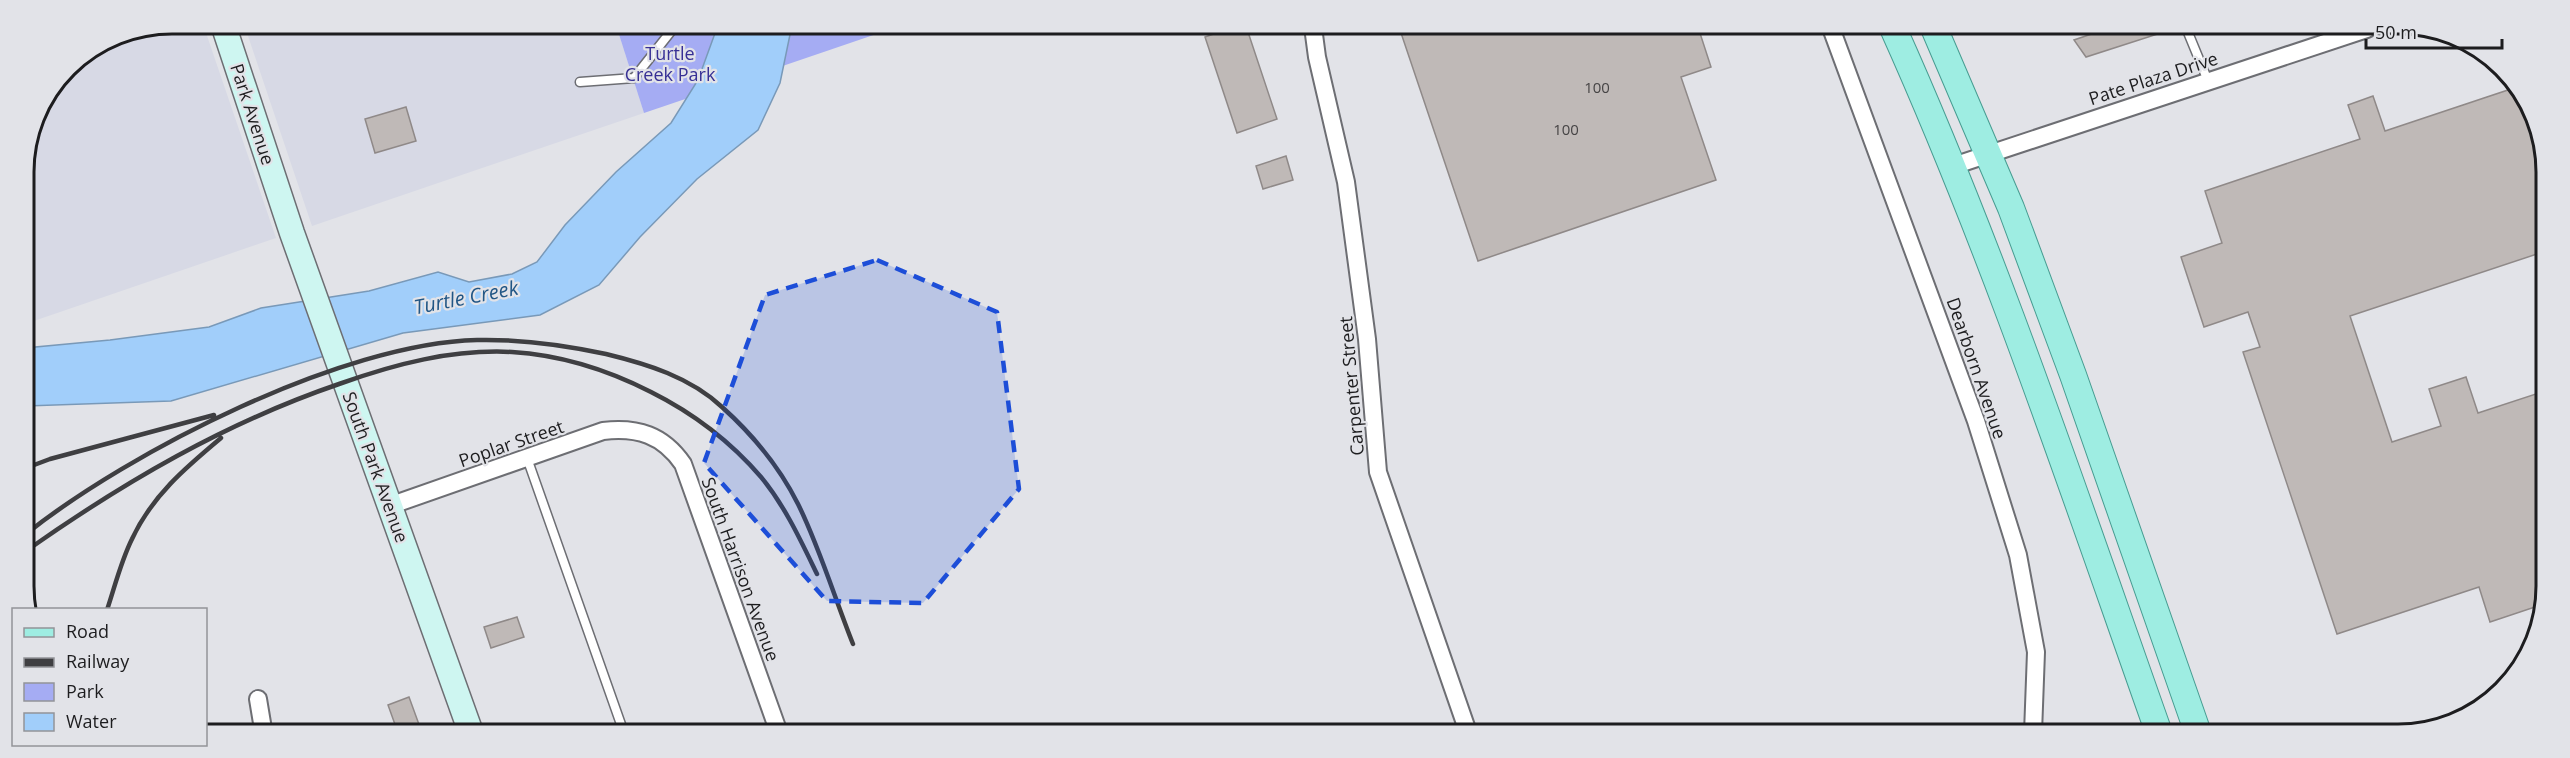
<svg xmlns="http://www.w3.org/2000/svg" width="2570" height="758" font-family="'Open Sans',sans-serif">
<rect width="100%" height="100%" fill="#e2e3e8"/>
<!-- built -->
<path fill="#d7d9e5" d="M172,24H203L276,238L25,324L24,163L35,115L68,67L116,35Z
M244,24L616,25L644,113L312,226Z"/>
<!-- green -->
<path fill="#a5acf3" d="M616,25L900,26L644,113Z"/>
<!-- water -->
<path fill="#a1cefa" stroke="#7999b8" stroke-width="1.5" d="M718,25H792L780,83L758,130L697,179L640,237L599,285L540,315L403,333L171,401L26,406L25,348L110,340L209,327L261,308L369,291L438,272L469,282L512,274L537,262L565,225L616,172L671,123L698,80Z"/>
<!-- building -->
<path fill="#bfb9b7" stroke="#8f8988" stroke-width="1.5" d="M1237,26H1246L1277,119L1237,133L1205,37Z
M1399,27H1698L1711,67L1681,77L1716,180L1478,261Z
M2109,28H2167V31L2086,57L2074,40Z
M2514,88L2543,144V252L2350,316L2392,442L2441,426L2429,389L2466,377L2478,413L2542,392L2541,605L2490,622L2479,587L2337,634L2243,352L2260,347L2248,312L2204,327L2181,257L2222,243L2205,191L2360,139L2348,105L2373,96L2385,131Z
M406,107L416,141L375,153L365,119Z
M1286,156L1293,180L1263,189L1256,166Z
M517,617L524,637L491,648L484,627Z
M409,697L421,730H397L388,705Z"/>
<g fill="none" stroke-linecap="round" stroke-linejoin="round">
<defs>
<path id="lane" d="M2191,28L2187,30L2208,81
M580,82L634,78L676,25
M527,458L623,730"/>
<path id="street" d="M1313,27L1317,57L1346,182L1367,339L1378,472L1468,732
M1831,28L1976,421L2018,555L2036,652L2033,733
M1953,166L2367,29
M389,506L603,431C638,427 663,435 683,464L778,730
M258,699L263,729"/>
<path id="secondary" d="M223,24L292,233L470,730"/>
<path id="primary" d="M1893,28C1996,257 2075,496 2159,733
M1934,28L2011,208L2073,375L2198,733"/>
</defs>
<!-- lane casing -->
<use href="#lane" stroke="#6d6e73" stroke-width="11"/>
<!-- street casing -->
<use href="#street" stroke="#6d6e73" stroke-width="20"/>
<!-- secondary casing -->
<use href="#secondary" stroke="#6d6e73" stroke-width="27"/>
<!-- primary casing -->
<use href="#primary" stroke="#479c91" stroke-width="28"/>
<!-- lane -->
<use href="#lane" stroke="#fff" stroke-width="8"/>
<!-- street -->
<use href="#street" stroke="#fff" stroke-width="16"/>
<!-- secondary -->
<use href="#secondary" stroke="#cef6f1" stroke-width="24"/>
<!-- primary -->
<use href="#primary" stroke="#9eede2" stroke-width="26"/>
<!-- rail -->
<path stroke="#3f3f42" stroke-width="4.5" d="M26,468L50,459L214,415
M26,534C130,451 343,343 477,340C520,339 564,345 606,354C647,364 690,377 722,407C752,434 780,468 798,504C819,546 835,599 853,644
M26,551C124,482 225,423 339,384C395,364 452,349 512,352C561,355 608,370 651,392C693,413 730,441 761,477C785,506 801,541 817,574
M107,610C115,586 121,561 132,539C152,496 185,468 221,438"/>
</g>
<!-- marked area -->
<path fill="#1d4ed8" fill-opacity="0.2" stroke="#1d4ed8" stroke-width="4.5" stroke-dasharray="12 8" stroke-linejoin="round" d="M877,260L997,312L1019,489L923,603L827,601L704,463L765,295Z"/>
<g text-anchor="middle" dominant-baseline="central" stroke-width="4.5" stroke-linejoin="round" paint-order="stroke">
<!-- number labels -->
<g font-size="15" fill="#464445">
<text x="1597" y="87">100</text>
<text x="1566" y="129">100</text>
</g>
<!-- park labels -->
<g font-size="18" fill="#373095" stroke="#e2e3e8">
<text x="670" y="53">Turtle<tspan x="670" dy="21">Creek Park</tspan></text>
</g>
<!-- street labels -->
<g font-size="18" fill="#1d1d1f" stroke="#e2e3e8">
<text transform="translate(2153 78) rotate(-18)">Pate Plaza Drive</text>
<text transform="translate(253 114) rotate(72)">Park Avenue</text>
<text transform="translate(1977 368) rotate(71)">Dearborn Avenue</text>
<text transform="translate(1351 386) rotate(-95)">Carpenter Street</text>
<text transform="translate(511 443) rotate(-19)">Poplar Street</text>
<text transform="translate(376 467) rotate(70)">South Park Avenue</text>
<text transform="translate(741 569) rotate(70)">South Harrison Avenue</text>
</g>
<!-- water labels -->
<g font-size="20" font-style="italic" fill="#215685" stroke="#e2e3e8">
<text transform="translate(466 297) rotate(-11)">Turtle Creek</text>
</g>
</g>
<!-- crop -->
<path d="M0 0H2570V758H0ZM172 34H2398A138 138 0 0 1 2536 172V586A138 138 0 0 1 2398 724H172A138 138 0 0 1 34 586V172A138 138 0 0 1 172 34Z" fill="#e2e3e8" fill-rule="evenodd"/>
<path fill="none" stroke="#1d1d1f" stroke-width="3" d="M172 34H2398A138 138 0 0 1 2536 172V586A138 138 0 0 1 2398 724H172A138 138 0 0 1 34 586V172A138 138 0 0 1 172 34Z"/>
<!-- legend -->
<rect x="12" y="608" width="195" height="138" fill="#e2e3e8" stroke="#939498" stroke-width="1.5"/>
<rect x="24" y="628" width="30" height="9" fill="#9eede2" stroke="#939498" stroke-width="1.5"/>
<text x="66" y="638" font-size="18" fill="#1d1d1f">Road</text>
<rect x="24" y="658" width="30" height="9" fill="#3f3f42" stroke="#939498" stroke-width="1.5"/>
<text x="66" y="668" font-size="18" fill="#1d1d1f">Railway</text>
<rect x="24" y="683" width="30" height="18" fill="#a5acf3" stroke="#939498" stroke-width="1.5"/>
<text x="66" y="698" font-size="18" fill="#1d1d1f">Park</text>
<rect x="24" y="713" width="30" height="18" fill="#a1cefa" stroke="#939498" stroke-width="1.5"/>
<text x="66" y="728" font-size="18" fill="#1d1d1f">Water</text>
<!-- scale -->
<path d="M2366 39v9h136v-9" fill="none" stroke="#1d1d1f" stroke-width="3"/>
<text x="2375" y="39" font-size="18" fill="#1d1d1f" stroke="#e2e3e8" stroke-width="4.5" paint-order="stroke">50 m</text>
</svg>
